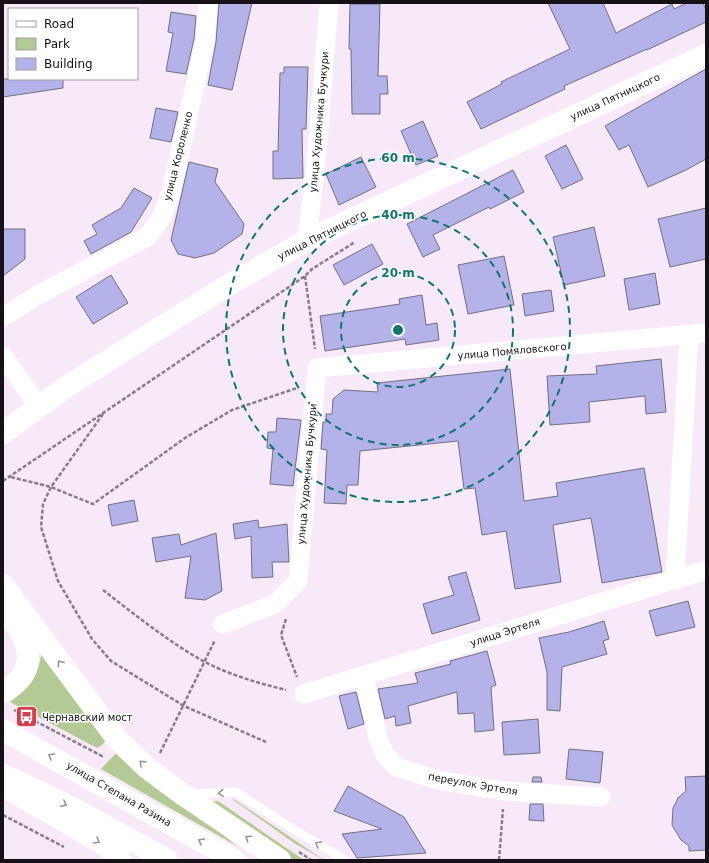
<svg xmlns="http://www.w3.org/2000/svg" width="709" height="863" font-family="'DejaVu Sans',sans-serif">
<rect width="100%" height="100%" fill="#f7e9f7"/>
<!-- green -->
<path fill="#b4ca95" d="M42,652L108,738L101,746L97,748L10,702C33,685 36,679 42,652Z
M118,751L237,846L101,769Z
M232,799L235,800L324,860L294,843Z
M218,801L304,860H292L207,803Z"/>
<!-- building -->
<path fill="#b3b2e9" stroke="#707080" d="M219,3H252L232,90L208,85L216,42Z
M548,3H603L616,33L672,4L674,9L687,3H703L706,10V22L647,50V49L564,86L565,89L481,129L467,102L502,84L501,82L570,49Z
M350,4H380L378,76H387L388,94H380V114H352L351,49H349Z
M171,12L196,16L194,39L186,74L166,71L173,33L168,32Z
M284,67H308L306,129H302L303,178L273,179V151H278L280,73H284Z
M706,69V159L686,170L648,187L629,145L619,150L605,126Z
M3,79H63V88L3,97Z
M156,108L178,112L171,142L150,138Z
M423,121L438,156L416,165L401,131Z
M566,145L583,179L562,189L545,156Z
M361,157L376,187L339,205L326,174Z
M189,162L218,169L215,182L244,224L242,234L214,253L195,258L178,254L171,240Z
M513,170L524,192L490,209L489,207L433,235L440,249L423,257L407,224Z
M134,188L152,198L131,232L91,254L84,241L97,234L92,225L121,208Z
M706,208V259L670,267L658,219Z
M594,227L605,276L564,285L553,237Z
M3,229H25V259L3,276Z
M372,244L383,264L344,285L333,265Z
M504,256L514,305L468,314L458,265Z
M655,273L660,304L629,310L624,279Z
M111,275L128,303L93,324L76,297Z
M551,290L554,311L525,316L522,294Z
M422,295L426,325L437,323L439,340L406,345L405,339L325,351L320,316L400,304L399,299Z
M661,359L666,412L646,414L645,396L589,402L590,422L550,425L547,376L597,374L596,366Z
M510,369L524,501L558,496L556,483L644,468L662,572L602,583L591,518L553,525L561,582L515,589L506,531L482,535L475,488L464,489L458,441L360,451L358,485H347L346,504L324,503L327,450L321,449L323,422H326V414H332L333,399L344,390L378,392L377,383Z
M277,418L301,420L293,486L270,484L273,449L267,448L268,432H276Z
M134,500L138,521L112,526L108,505Z
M258,520L259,528L287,524L289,562H272L273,577L252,578L251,536L235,539L233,524Z
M216,533L222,591L205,600L185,598L191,556L156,562L152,538L179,534L181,545Z
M466,572L480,620L432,634L423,604L454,595L448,577Z
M688,601L695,627L656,636L649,611Z
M604,621L609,639L603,641L607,654L562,667L560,711L547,710V672L539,638L569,632Z
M487,651L496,685L491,687L494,730L475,732L474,713L458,714L457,692L408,706L411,723L396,726L395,716L385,719L378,689L418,683L415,673L451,664L450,661Z
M356,692L364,724L348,729L339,696Z
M538,719L540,753L504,755L502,722Z
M569,749L603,752L600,783L566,779Z
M706,776V850L689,851V846L681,840L672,825L673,808L678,798L686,791L685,777Z
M533,777H541L542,782H532Z
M348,786L404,817L426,853L357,858L342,834L382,829L334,811Z
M530,804H543L544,821L529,820Z"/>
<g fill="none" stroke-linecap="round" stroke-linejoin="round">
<!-- path -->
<path stroke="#867d86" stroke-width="2.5" stroke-dasharray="4 2" stroke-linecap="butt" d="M305,276L315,349
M103,414L51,487L43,504L41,527L58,581L92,639L111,661L184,706L266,742
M11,477L51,487L93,504L185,438L232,410L297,388
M3,481L305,276L312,269L355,242
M103,590C134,614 170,643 205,662C230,675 258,683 286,690
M286,619L281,635L297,677
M14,710L102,756L104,754
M160,753L215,640
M3,815L64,847
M299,852L311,860
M499,860L503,809"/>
<!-- lane -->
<path stroke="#fff" stroke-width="9" d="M190,794L236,792L291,828L345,860"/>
<!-- street -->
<path stroke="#fff" stroke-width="19" d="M307,240L317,152L329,3
M3,317L36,296L147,237L161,218L171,192L205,41L208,3
M3,356L39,407
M675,579L689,335
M223,624L275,604L298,581L317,368L706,333
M364,677L378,738L384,753L396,767L438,780L504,791L601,797
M304,694L706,570"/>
<!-- secondary -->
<path stroke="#fff" stroke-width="22" d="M3,433L66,387L225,287L307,240L706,55
M3,585L117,739L147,768L182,794L280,860
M3,692C42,669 29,643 8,613
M3,786L102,843L115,853L120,860"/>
<!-- primary -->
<path stroke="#fff" stroke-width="22" d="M3,730L235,860
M3,775L69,806L167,860"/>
</g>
<!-- one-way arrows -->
<defs><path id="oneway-chevron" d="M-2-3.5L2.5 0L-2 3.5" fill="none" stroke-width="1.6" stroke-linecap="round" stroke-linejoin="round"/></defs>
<g stroke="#969496">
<use href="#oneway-chevron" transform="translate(60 663) rotate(-126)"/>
<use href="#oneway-chevron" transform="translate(51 756) rotate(-150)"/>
<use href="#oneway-chevron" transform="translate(142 763) rotate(-136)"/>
<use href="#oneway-chevron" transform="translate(221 793) rotate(177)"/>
<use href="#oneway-chevron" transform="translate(64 804) rotate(27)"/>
<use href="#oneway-chevron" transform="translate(248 838) rotate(-146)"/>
<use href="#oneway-chevron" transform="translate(97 841) rotate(30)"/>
<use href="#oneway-chevron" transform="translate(201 841) rotate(-150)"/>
<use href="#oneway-chevron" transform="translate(318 844) rotate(-149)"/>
</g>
<!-- distance rings -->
<g fill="none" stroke="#0f766e" stroke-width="2" stroke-dasharray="7 5">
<circle cx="398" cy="330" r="57"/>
<circle cx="398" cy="330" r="115"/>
<circle cx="398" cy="330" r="172"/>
</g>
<!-- icons -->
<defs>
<symbol id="bus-square" viewBox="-11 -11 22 22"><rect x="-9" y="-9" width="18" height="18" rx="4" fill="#d0404f" stroke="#fff"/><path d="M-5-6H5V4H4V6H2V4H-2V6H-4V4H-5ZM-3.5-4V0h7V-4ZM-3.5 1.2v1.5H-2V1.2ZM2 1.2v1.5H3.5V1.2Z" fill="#fff"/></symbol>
</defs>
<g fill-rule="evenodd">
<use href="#bus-square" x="14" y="704" width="25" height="25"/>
</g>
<g text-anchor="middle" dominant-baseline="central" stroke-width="3" stroke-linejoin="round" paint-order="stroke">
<!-- street labels -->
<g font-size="10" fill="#161116" stroke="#fff">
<text transform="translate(615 97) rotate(-25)">улица Пятницкого</text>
<text transform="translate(319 122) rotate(-85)">улица Художника Бучкури</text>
<text transform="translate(178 156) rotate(-76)">улица Короленко</text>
<text transform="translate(322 235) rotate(-27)">улица Пятницкого</text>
<text transform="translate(512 351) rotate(-5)">улица Помяловского</text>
<text transform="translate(307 474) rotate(-85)">улица Художника Бучкури</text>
<text transform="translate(505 632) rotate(-18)">улица Эртеля</text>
<text transform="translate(473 784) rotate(10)">переулок Эртеля</text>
<text transform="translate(119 794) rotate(30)">улица Степана Разина</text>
</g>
<!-- poi labels -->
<g font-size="10" fill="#161116" stroke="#fff" text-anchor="start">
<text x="42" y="717">Чернавский мост</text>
</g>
</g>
<circle cx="398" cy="330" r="6" fill="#0f766e" stroke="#fff" stroke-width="2"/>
<g font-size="12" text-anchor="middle" font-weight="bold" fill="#0f766e" stroke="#fff" stroke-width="3" stroke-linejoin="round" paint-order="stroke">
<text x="398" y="162">60 m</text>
<text x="398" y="219">40 m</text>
<text x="398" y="277">20 m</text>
</g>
<!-- border -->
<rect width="709" height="863" fill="none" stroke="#161116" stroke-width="8"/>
<!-- legend -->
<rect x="8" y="8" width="130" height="72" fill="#ffffff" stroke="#a2a0a2"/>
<rect x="16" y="21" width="20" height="6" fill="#ffffff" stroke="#a2a0a2"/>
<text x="44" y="28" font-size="12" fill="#161116">Road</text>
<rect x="16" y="38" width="20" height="12" fill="#b4ca95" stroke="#a2a0a2"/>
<text x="44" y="48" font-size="12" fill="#161116">Park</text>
<rect x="16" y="58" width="20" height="12" fill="#b3b2e9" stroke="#a2a0a2"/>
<text x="44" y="68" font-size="12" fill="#161116">Building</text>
</svg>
